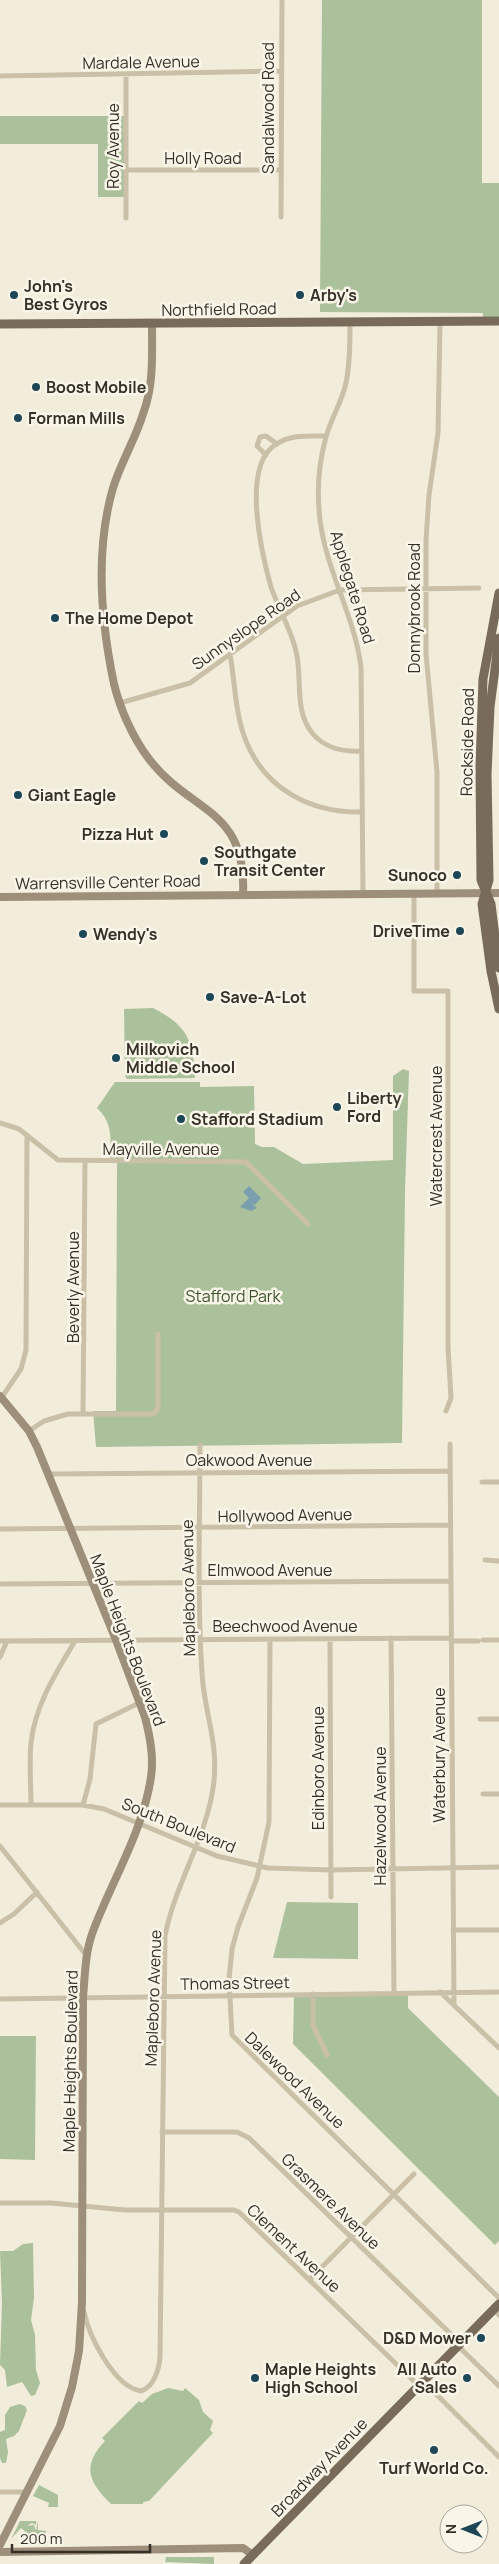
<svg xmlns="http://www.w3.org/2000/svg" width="499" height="2564" font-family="Manrope,sans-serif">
<rect width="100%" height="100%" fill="#f2eddb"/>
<!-- green -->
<path fill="#abc19b" d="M322,0H482V183H499V321H483V313L320,312Z
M0,116H126V197H98V144H0Z
M153,1008C188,1026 193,1040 195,1078L127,1079L125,1076L124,1009Z
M403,1069L409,1071L405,1191L402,1443L96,1447L93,1411H116L117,1160L110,1159C111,1139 113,1123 97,1108L115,1082H200V1087L254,1086L255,1144L262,1147H274L303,1164L393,1160V1076Z
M287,1902L358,1903V1959L273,1958Z
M408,1993V2008L499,2097V2241L495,2245L293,2044L294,1995Z
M0,2036H36L35,2160L0,2159Z
M33,2243L34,2298L31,2320L35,2335L36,2370L40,2383L35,2395L31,2396L22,2382L7,2387L5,2370L0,2365L2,2303L0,2251H13L23,2244Z
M168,2388L183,2391L185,2388L199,2400L203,2412L213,2421L210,2430L213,2433L149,2501L143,2502V2504H111C89,2483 81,2466 105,2441L102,2438L139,2401L142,2403L152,2394Z
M20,2404L25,2406L27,2410L19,2431L14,2436L6,2439L8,2452L6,2463H2L0,2458V2432L5,2430V2415L10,2407Z
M39,2485L58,2495V2507H48L49,2503L33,2496Z
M20,2521H36V2525L32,2523L27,2526L34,2525L36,2531L38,2521V2530L46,2531V2533L31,2538L29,2533L27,2541L28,2534L21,2528L11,2539Z
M166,2557H214V2564L165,2562Z"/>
<!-- water -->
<path fill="#7aa0af" d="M249,1186L261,1198L255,1205L251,1203L257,1208L251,1211L240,1207L249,1198L243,1192Z"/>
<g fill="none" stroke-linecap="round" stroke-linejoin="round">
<!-- street -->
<path stroke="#cabfa7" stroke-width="5" d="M126,75V218
M0,76L282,71
M126,170H280
M281,217L282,0
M350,322C350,343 350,363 346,383C342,402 331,418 326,437C320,459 317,485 319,509C322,564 354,612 361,667L363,893
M326,436C308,436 291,434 275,445C241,467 262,555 271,587C278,607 289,626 295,647C304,676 292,709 313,734C325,748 344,752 361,751
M266,455L257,446L260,437L266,436L277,444
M230,654C235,682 235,714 246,741C265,789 311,813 361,812
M120,703L190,683L297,606L340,590L479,588
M414,893V991H448V1347L451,1398L446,1411
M437,893V772L426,654V540L429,495L438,433L440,322
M0,1123L19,1129L58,1160L246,1162L308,1224
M2,1397L21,1369L26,1350L27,1135
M83,1413L85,1161
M29,1431L44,1421L68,1414H154L158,1408V1334
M450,1444L454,2004
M49,1474L449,1471
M482,1482H499
M0,1529L450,1525
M485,1560L499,1561
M0,1584L450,1581
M391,1638L394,1993
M330,1639L331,1897
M270,1640L269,1822L257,1878L238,1927L232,1949L229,1979L232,2035L499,2298
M483,1640H499
M0,1641L451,1638
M451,1641H478
M0,1657L7,1641
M480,1719H499
M483,1794H499
M0,1805H83L104,1809L217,1856L268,1868L331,1870L499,1867
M31,1805C31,1784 29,1763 31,1743C35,1705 56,1673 75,1641
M83,1805L90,1779L96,1724L139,1703
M0,1846L86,1955
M0,1923L14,1914L37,1892
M453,1930H499
M440,1992L499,2048
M313,1994V2025L327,2055
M0,1999L499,1992
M162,2132H237L249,2138L460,2343
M0,2203H51L125,2210H234L239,2212L419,2386
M310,2279L414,2174
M494,2310L499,2315
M84,2312C89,2336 114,2387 141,2391C154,2387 159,2369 160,2357L165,1936C175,1883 208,1836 214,1781C218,1739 204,1712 202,1673C197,1597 200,1521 200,1445
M458,2346L499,2386
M423,2381L499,2457
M0,2492H28"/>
<!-- secondary -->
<path stroke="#9d8f79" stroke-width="8" d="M152,324C152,355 154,385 143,414C135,440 121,462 113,488C95,550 101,622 114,684C120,709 133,738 149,759C191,814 247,807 243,895
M0,897L499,893
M0,1396L29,1431L37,1447L116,1640L145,1717C150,1737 154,1757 151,1777C143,1832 111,1882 92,1934C85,1954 85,1976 83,1997L82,2302L79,2351L72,2387L60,2426L0,2545
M0,2552L243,2548L253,2555"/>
<!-- primary -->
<path stroke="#786b59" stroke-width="9" d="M0,324L499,321
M499,593L483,679L480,766L481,880L491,904L499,968
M499,638L490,707L487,774L489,880L482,904L491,971L499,1009
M244,2564L499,2304"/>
</g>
<!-- markers -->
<g fill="#1d4657" stroke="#f9f5e8" stroke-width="2">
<circle cx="14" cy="295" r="5"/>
<circle cx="300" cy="295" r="5"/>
<circle cx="36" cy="387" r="5"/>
<circle cx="18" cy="418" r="5"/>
<circle cx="55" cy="618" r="5"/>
<circle cx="18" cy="795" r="5"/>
<circle cx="164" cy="834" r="5"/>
<circle cx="204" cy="861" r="5"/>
<circle cx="457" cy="875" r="5"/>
<circle cx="460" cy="931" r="5"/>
<circle cx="83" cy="934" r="5"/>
<circle cx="210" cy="997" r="5"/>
<circle cx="116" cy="1058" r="5"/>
<circle cx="337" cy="1107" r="5"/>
<circle cx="181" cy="1119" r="5"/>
<circle cx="481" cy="2338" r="5"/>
<circle cx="255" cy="2378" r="5"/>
<circle cx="467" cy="2378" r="5"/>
<circle cx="434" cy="2450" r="5"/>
</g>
<g text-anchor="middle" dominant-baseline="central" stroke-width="5" stroke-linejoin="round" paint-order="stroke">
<!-- street labels -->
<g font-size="16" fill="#363028" stroke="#f9f5e8">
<text transform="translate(141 62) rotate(-1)">Mardale Avenue</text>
<text transform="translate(268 108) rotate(-90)">Sandalwood Road</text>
<text transform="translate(113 146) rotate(-90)">Roy Avenue</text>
<text x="203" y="158">Holly Road</text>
<text transform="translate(219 309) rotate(-1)">Northfield Road</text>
<text transform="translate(353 587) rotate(73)">Applegate Road</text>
<text transform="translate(414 608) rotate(-90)">Donnybrook Road</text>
<text transform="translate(246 629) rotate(-35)">Sunnyslope Road</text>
<text transform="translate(467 742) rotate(-89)">Rockside Road</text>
<text transform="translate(108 882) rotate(-1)">Warrensville Center Road</text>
<text transform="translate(436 1136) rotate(-90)">Watercrest Avenue</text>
<text x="161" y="1149">Mayville Avenue</text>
<text transform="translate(73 1287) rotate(-90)">Beverly Avenue</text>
<text x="249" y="1460">Oakwood Avenue</text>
<text transform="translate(285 1515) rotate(-1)">Hollywood Avenue</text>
<text x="270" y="1570">Elmwood Avenue</text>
<text transform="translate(188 1588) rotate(-91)">Mapleboro Avenue</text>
<text x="285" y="1626">Beechwood Avenue</text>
<text transform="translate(128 1640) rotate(69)">Maple Heights Boulevard</text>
<text transform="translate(439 1755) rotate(-90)">Waterbury Avenue</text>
<text transform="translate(318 1768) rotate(-90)">Edinboro Avenue</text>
<text transform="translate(380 1816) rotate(-90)">Hazelwood Avenue</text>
<text transform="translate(179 1825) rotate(22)">South Boulevard</text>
<text transform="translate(235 1983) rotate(-1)">Thomas Street</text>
<text transform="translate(153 1998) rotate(-88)">Mapleboro Avenue</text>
<text transform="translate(70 2061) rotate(-89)">Maple Heights Boulevard</text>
<text transform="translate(295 2080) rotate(44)">Dalewood Avenue</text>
<text transform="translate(331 2201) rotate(44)">Grasmere Avenue</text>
<text transform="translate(294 2248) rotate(43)">Clement Avenue</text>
<text transform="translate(319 2467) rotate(-46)">Broadway Avenue</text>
</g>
<!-- poi labels -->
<g font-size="16" font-weight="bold" fill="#363028" stroke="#f9f5e8" text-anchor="start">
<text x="24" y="286">John's<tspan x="24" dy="18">Best Gyros</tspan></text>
<text x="310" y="295">Arby's</text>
<text x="46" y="387">Boost Mobile</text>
<text x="28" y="418">Forman Mills</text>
<text x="65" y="618">The Home Depot</text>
<text x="28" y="795">Giant Eagle</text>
<text x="154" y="834" text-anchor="end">Pizza Hut</text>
<text x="214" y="852">Southgate<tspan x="214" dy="18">Transit Center</tspan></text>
<text x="447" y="875" text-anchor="end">Sunoco</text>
<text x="450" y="931" text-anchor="end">DriveTime</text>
<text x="93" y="934">Wendy's</text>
<text x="220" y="997">Save-A-Lot</text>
<text x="126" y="1049">Milkovich<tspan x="126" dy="18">Middle School</tspan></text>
<text x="347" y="1098">Liberty<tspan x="347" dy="18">Ford</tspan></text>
<text x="191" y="1119">Stafford Stadium</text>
<text x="471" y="2338" text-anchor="end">D&amp;D Mower</text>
<text x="265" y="2369">Maple Heights<tspan x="265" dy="18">High School</tspan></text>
<text x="457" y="2369" text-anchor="end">All Auto<tspan x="457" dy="18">Sales</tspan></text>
<text x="434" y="2468" text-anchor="middle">Turf World Co.</text>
</g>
<!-- park labels -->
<g font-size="16" fill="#3b542c" stroke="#f9f5e8">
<text x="233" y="1296">Stafford Park</text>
</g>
</g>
<!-- north arrow -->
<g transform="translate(464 2529) rotate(270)"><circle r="24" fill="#f9f5e8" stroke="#aba69b"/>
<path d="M0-4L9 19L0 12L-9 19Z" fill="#1d4657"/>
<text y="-8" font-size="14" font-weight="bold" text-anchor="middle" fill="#363028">N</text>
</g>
<!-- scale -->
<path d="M12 2544v8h138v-8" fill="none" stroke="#363028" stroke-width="2.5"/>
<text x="20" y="2544" font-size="15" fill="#363028" stroke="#f9f5e8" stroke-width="4" paint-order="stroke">200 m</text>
</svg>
